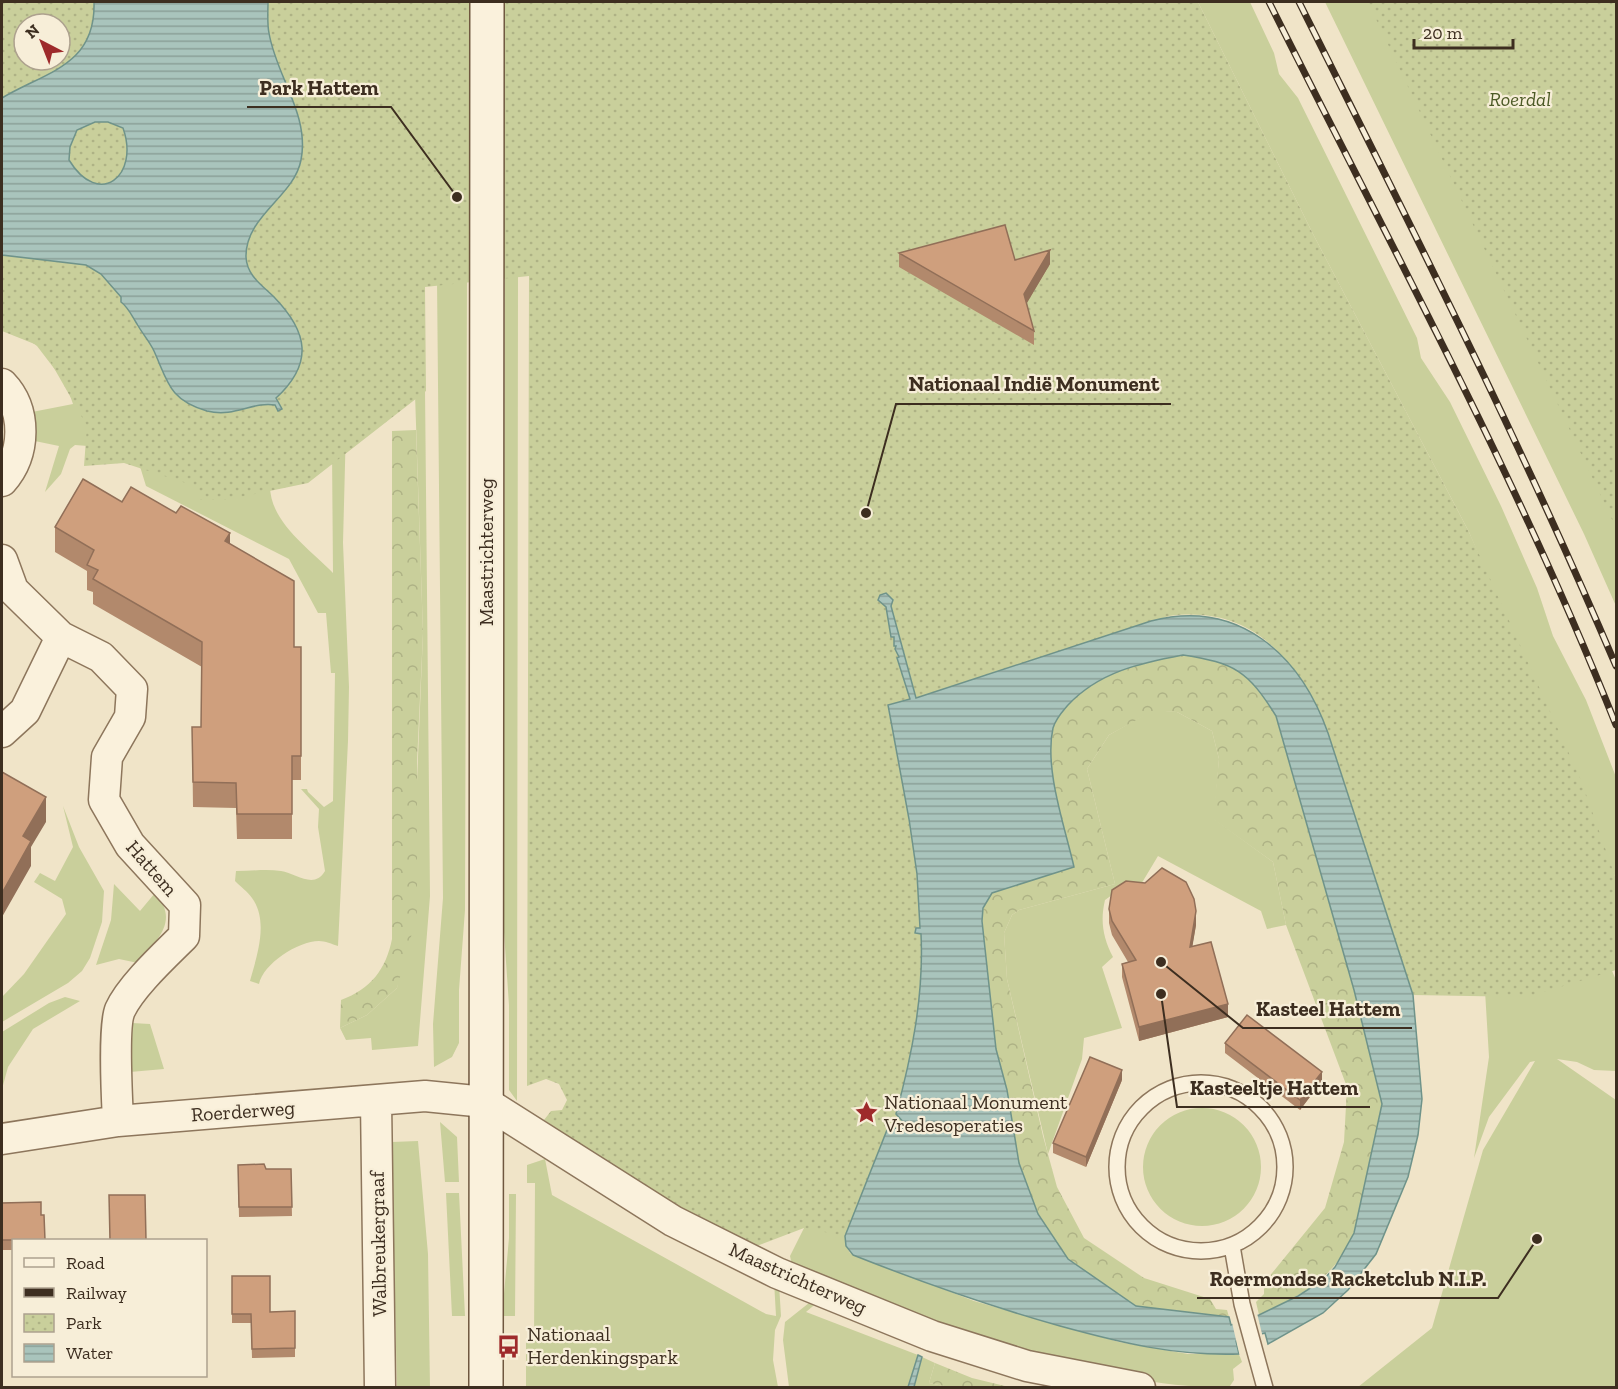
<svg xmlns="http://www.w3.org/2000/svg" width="1618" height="1389" font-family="'Zilla Slab',serif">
<defs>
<pattern id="forest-crowns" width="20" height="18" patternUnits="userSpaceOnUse" patternTransform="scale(1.5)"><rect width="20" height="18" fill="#c9cf9b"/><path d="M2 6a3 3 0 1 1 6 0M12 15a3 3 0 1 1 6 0" fill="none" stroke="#aeb285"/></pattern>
<pattern id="park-dots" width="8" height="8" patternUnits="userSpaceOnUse" patternTransform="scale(1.5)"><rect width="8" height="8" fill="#c9cf9b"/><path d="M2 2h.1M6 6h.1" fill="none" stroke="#aeb285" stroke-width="1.8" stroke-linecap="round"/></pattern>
<pattern id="water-rules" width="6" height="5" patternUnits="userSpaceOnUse" patternTransform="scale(1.5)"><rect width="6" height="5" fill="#a9c4bc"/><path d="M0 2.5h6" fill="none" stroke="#8ba098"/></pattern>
</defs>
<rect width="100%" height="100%" fill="#f0e4c8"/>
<!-- grass -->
<path fill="#c9cf9b" d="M1198,2H1250L1274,53L1279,74L1298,98L1417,338L1421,358L1450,402L1501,506L1537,588L1553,636L1586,700L1616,777V879L1469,532L1313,234Z
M1325,2H1616V606L1584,534Z
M467,272L465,910L459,990V1043L452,1057L434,1067L433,1024L443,898L437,280Z
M505,277H518L517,1101L509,1090V1005L503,918Z
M2,283L177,453L75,445L70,449L61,474L45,492L59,446L30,440L32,412L73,404L66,384L37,346L18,332Z
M424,287L430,896L418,1046L372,1050L371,1038L346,1040L340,1028L367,1015L397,988L415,831L423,633L415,394Z
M346,426L343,543L349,687L348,741L338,946C332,944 325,941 319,941C298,941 263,964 259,984L250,981C257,956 269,921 252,898C248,892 240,886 235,881L236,871C251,871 267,869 281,871C296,873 314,890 325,871L318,827L319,809L301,789H307L308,792L324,807L333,801L335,673H331L326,613H318L289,559L146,486L138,460L270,484C269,522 309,548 333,573L332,451Z
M1153,710L1177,712L1212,731L1219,759L1214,819L1273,862L1286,925L1267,929L1261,911L1158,856L1140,886L1123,887L1105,900C1100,921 1103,938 1113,957L1102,967L1122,1028L1084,1038L1082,1059L1048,1154L1007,979L1004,933L1012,915L1019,910L1115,884L1087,769L1109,735Z
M63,806L79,847L104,891L102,922L90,958L82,971L68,983L2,1022V997L24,974L66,914L62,899L34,882L40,873L55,881L73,847Z
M114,884L140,911L155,893C180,921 157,940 138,963L119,959L96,965L111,920Z
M1584,907L1616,980V1071L1594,1070L1577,1062L1557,1059L1616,1100V1387H1358L1432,1328L1483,1150L1535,1061L1530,1062L1489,1117L1474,1158L1489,1057L1482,941Z
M65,997L80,1001L33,1029L8,1067L2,1089V1032L49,1003Z
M132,1023L150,1024L164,1069L130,1072L128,1044Z
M1143 1167a59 59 0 1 1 118 0a59 59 0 1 1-118 0Z
M440,1122L457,1137L459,1182H445Z
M887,1130L846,1246L850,1253L974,1301L1119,1342L1188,1354H1239L1242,1362L1233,1369L1234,1380L1230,1386C1195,1389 1152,1383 1117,1375C1001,1350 901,1308 792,1265L790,1256L804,1228Z
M418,1141L428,1254L430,1387H397L391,1144L392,1142Z
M545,1159L552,1195L766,1314L776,1316L774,1281L779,1284L781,1316L775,1330L773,1360L778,1387L526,1388V1341H534L535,1183H527V1165Z
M446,1193H459L465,1316H452Z
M509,1194H516L515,1316H502L509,1238Z
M814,1299L819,1301L806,1312L918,1355L908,1387H789L783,1340L785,1322Z
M922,1357L935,1363L929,1383L949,1387L914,1388Z"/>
<!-- forest -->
<path fill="url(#forest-crowns)" d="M416,430L423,633L417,763V915L397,988L367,1015L340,1028L341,1000C371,989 386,969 392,939V431Z
M1183,655C1235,663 1248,671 1276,716L1319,860L1380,1087L1382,1104L1354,1233C1334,1280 1302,1294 1259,1315L1256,1302L1264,1294V1283L1325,1208L1344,1142L1347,1087L1286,925L1273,862L1213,819L1219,759L1212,731L1177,712L1153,711L1109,735L1087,769L1115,884L1019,910L1012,915L1004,933L1007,979L1043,1136L1057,1187L1084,1238L1144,1278L1210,1299L1216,1309L1227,1310L1229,1317L1136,1306L1068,1259L1038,1214L1019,1163L1007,1090L996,1049L982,921C983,911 983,901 991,894C1003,883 1056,872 1074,867C1065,827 1044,769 1053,728C1056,718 1062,712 1068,705C1099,672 1140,663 1183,655Z
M935,1363L972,1378L1009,1387H949L929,1383Z"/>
<!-- park -->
<path fill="url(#park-dots)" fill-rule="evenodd" d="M2,2H1198L1313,234L1469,532L1581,780L1616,879V970L1527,997L1413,995C1395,939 1377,884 1359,829C1329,736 1298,599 1169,616L938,693L888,706L909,820L917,874L920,928L916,933L921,934C924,995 912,1055 896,1114L908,1126L887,1131L845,1236L804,1228L754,1247L634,1182L544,1120L551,1111L562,1110L567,1100L559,1084L546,1079L527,1086L529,276L425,287L426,391L308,483L226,500H200L192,485L124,463L84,466L87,426L42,347L2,331ZM24,24H60V60H24Z
M1368,2H1616V528Z"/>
<!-- water -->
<path fill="url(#water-rules)" stroke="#6f938a" stroke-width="1.5" fill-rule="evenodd" d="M94,2H268C268,12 267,24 269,33C276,76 310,115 301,160C294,197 245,216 246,257C247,276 262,285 274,297C308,332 314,363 276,398L282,409L278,411L275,405C253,401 235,418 207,411C169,400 168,382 154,351C150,342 142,333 137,324C132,316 128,307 121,302V297L101,274L86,265L2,255V98C45,72 96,66 94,2ZM95,122H108L123,128C140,176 99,209 69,160L70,147L77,130Z
M886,593L893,600L891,606L916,698L1151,621C1238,598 1300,654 1328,733L1413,995L1422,1099L1418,1135L1408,1177L1376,1254L1348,1290L1323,1313L1268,1344L1265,1333L1236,1341L1239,1354C1174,1356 1122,1343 1060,1326C989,1306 921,1282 853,1255L846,1246L845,1236L887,1130L907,1126L896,1114C912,1055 924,995 921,934L915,933L916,928H920L917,874L909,819L888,705L910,699L897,658L899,657L895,649L896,646H894V637H891L886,607L878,600L880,595ZM1183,655C1235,663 1248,671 1276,716L1354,990L1382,1104L1354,1233L1335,1267L1323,1280L1298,1296L1259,1315L1231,1325L1229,1317L1136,1306L1068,1259L1038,1214L1019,1163L1007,1090L996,1049L982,921L983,908L992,893L1074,867C1065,827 1044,769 1053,728C1056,718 1062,712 1068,705C1099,672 1140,663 1183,655Z
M918,1355L922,1357L914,1387H908Z"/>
<!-- pier -->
<path fill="#f0e4c8" d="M1257,1313L1263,1338L1240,1344V1357L1230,1314L1233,1321Z"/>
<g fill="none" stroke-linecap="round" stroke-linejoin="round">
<defs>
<path id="service" d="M1117 1167a84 84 0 1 1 168 0a84 84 0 1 1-168 0Z
M1232,1246L1242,1304L1265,1388"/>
<path id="minor" d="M2,384C27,410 26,454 2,481
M2,560L13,590L61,637L101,657L132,689L130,717L107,757L104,800L130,845L185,905L184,936C165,955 131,986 120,1010C113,1026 117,1100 118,1121
M2,732L25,711L61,637
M376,1101L380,1388
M2,1139L118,1121L425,1096L485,1102L673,1221L777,1273L932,1336L1027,1366L1140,1388"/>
<path id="secondary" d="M486,1388L487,2"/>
</defs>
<!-- service casing -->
<use href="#service" stroke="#8d765c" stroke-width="18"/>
<!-- minor casing -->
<use href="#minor" stroke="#8d765c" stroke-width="33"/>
<!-- secondary casing -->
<use href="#secondary" stroke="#6f573f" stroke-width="36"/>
<!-- service -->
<use href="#service" stroke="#faf1dc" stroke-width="15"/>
<!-- minor -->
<use href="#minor" stroke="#faf1dc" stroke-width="30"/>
<!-- secondary -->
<use href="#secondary" stroke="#faf1dc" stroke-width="33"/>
<defs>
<path id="rail" d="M1269,2C1388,241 1517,476 1616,725
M1299,2C1408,221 1520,440 1616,666"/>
</defs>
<!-- rail casing -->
<use href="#rail" stroke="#3d2e20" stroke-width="7"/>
<!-- rail -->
<use href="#rail" stroke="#f7eed8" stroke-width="4.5" stroke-dasharray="14" stroke-linecap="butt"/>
</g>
<!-- wall -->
<path fill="#b2896c" d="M899,253L1015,260L1050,264L1026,304L1034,331V345L899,267Z
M122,502L230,544L294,647H301V780H292V839H237L236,808L193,807L192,727H201L202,667L93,604V592L87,590V571L55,552V527Z
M1109,909L1196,925L1192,947L1228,1017L1139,1041L1122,977V964L1128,962L1112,935L1109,923Z
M1225,1043L1322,1081L1300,1110L1225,1053Z
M1122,1080L1086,1167L1053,1153V1143Z
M238,1165L266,1169H291L292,1216L239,1217Z
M41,1202L14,1250H2V1203Z
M232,1276L270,1312L295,1311V1357L252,1358L251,1323H232Z"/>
<!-- shaded-wall -->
<path fill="#916f58" d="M1050,250V264L1024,308V294Z
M230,533V558L225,541Z
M46,797V822L31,847V866L2,917V893L23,836Z
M1196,911V925L1190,961V947Z
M1228,1004V1017L1139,1041V1027Z
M1122,1070V1080L1086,1167V1157Z
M1322,1072V1081L1300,1110V1100Z"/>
<!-- building -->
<path fill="#cf9f7d" stroke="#916f58" stroke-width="1.5" d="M1005,225L1015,260L1050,250L1024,294L1034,331L899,253Z
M83,479L122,502L131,487L176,513L181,506L230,533L225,541L294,581V647H301V756H292V814H237L236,783L193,782L192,727H201L202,642L93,579L98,570L87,565L94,550L55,527Z
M2,772L46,797L23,836L31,841L2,893Z
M1162,868L1186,882L1194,899L1196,911L1190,947L1211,942L1228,1004L1139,1027L1122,964L1136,960L1112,921L1109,909L1112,890L1126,881L1145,883Z
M1247,1015L1322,1072L1300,1100L1225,1043Z
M1090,1057L1122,1070L1086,1157L1053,1143Z
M264,1164L266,1169H291L292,1207H239L238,1165Z
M109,1195H145L146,1240H110Z
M41,1202V1215H44L45,1240H2V1203Z
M232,1276H270V1312L295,1311V1348L252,1349L251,1314H232Z"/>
<!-- icons -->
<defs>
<symbol id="sight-bare" viewBox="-9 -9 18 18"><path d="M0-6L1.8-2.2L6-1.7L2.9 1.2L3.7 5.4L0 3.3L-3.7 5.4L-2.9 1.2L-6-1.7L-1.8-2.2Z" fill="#9e2a2b" stroke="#f7eed8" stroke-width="2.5" paint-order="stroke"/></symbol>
<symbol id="bus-bare" viewBox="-9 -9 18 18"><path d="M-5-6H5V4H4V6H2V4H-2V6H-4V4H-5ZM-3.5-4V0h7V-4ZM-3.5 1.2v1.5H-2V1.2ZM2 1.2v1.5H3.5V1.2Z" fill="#9e2a2b" stroke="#f7eed8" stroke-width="2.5" paint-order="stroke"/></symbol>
</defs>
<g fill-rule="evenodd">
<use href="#sight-bare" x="850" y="1096" width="33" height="33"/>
<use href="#bus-bare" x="492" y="1330" width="33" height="33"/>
</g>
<g text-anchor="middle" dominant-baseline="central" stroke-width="4.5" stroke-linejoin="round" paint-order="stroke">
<!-- park labels -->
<g font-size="20" font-style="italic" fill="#4d5a26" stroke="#f7eed8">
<text x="1520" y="99">Roerdal</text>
</g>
<!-- street labels -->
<g font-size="20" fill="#3d2e20" stroke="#f7eed8">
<text transform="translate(486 552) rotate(-90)">Maastrichterweg</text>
<text transform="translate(152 868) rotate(49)">Hattem</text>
<text transform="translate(243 1111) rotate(-4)">Roerderweg</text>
<text transform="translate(378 1244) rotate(-91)">Walbreukergraaf</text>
<text transform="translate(798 1278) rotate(24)">Maastrichterweg</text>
</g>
<!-- poi labels -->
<g font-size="20" fill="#3d2e20" stroke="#f7eed8" text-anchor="start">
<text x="884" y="1102">Nationaal Monument<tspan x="884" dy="23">Vredesoperaties</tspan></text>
<text x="527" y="1334">Nationaal<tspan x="527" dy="23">Herdenkingspark</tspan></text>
</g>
</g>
<!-- callouts -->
<path fill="none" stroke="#3d2e20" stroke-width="2" d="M457 197L391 107H247M866 513L896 404H1171M1161 962L1243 1028H1412M1161 994L1177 1107H1370M1537 1239L1498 1298H1197"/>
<g fill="#3d2e20" stroke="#f7eed8" stroke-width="2">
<circle cx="457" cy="197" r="6"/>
<circle cx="866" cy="513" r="6"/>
<circle cx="1161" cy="962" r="6"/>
<circle cx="1161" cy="994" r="6"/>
<circle cx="1537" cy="1239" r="6"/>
</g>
<g font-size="21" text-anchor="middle" font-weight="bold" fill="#3d2e20" stroke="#f7eed8" stroke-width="4.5" stroke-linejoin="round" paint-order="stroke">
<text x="319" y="95">Park Hattem</text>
<text x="1034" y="391">Nationaal Indië Monument</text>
<text x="1328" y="1016">Kasteel Hattem</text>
<text x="1274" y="1095">Kasteeltje Hattem</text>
<text x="1348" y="1286">Roermondse Racketclub N.I.P.</text>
</g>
<!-- border -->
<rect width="1618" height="1389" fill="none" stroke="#3d2e20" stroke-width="6"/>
<!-- legend -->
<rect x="12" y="1239" width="195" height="138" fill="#f7eed8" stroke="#ada18e" stroke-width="1.5"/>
<rect x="24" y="1258" width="30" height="9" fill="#faf1dc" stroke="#ada18e" stroke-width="1.5"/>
<text x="66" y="1269" font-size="18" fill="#3d2e20">Road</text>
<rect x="24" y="1288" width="30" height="9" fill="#3d2e20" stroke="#ada18e" stroke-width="1.5"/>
<text x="66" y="1299" font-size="18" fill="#3d2e20">Railway</text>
<rect x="24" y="1314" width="30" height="18" fill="url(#park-dots)" stroke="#ada18e" stroke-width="1.5"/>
<text x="66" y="1329" font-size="18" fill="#3d2e20">Park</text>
<rect x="24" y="1344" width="30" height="18" fill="url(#water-rules)" stroke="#ada18e" stroke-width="1.5"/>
<text x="66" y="1359" font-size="18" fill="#3d2e20">Water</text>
<!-- north arrow -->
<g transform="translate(42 42) rotate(318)"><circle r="28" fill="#f7eed8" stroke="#ada18e" stroke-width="1.5"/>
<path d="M0-4.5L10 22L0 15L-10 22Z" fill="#9e2a2b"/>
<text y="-9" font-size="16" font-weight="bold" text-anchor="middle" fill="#3d2e20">N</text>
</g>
<!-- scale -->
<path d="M1414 39v9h99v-9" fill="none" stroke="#3d2e20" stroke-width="3"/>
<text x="1423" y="39" font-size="18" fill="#3d2e20" stroke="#f7eed8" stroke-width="4.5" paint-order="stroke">20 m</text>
</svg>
